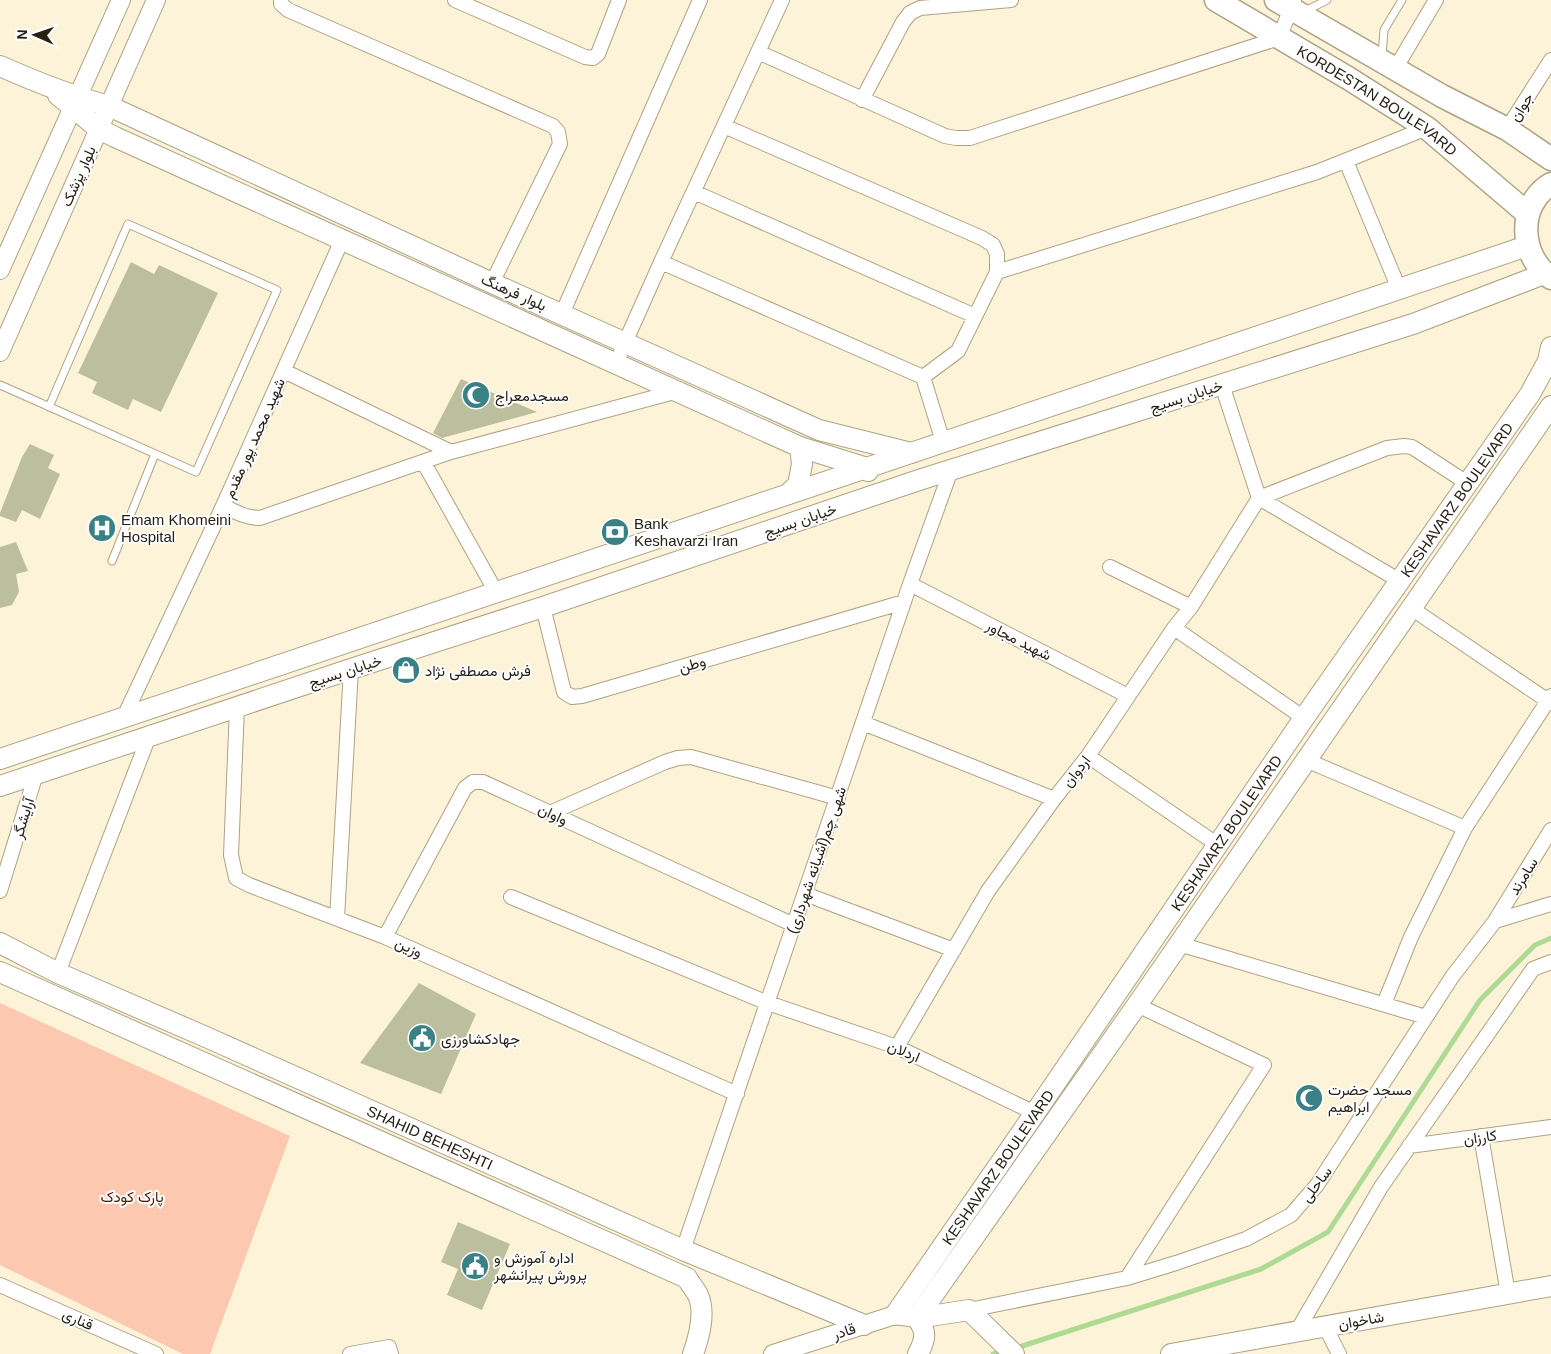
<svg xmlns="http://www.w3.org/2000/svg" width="1551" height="1354" font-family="Helvetica,Vazirmatn,sans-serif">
<rect width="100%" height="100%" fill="#fdf3d9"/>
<!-- green -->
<path fill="#fdc8b0" d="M0,1003L290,1136L210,1354H183L0,1265Z"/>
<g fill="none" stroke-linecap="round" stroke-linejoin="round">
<!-- stream -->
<path stroke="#aeda93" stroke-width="5" d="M1016,1348L1261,1269L1328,1232L1480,1000L1535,945L1551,938
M993,1354L1005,1351"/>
</g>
<!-- building -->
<path fill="#bbbf9e" d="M131,262L154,274L159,265L218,293L161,412L133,399L128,410L92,393L97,382L78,373Z
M461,379L537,412L442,438L433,433Z
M30,444L54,455L48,468L60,474L40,519L22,510L16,522L0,516V513L22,457Z
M16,542L28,571L16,574L19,592L12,605L0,608V547Z
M419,983L476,1014L441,1094L360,1063Z
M458,1222L510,1244L482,1310L447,1295L458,1269L441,1262Z"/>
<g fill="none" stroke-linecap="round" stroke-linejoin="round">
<defs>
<path id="service" d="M1305,11L1327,0
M1382,56L1384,30L1402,0
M0,385L7,388L196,472L277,290L128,224L49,407
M112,561L155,454"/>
<path id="minor" d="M281,0V4L288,10L553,126L558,132L560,144L492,283
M455,0L585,57L593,58L598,54L619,0
M758,52L945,136L956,138H970L1279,38L1294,1
M1395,69L1436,0
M862,100L903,22L910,13L920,8L1011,0
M724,126L982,238L993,245L997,254V272L958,351L923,377L943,442
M1507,129L1551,60
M1346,161L1399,289
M694,192L975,316
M661,262L923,377
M997,272L1317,172L1427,128
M562,314L700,0
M616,363L661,262L782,0
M284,371L451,452
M1222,385L1259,498L1400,581
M424,463L496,592
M1259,498L1387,448L1404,446L1412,447L1467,483
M223,506C236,512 246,518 260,518L451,452L678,391
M1110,567L1191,607
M910,584L1128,696
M543,607L564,692L572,697L582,696L904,602
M1411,608L1551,703
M1174,628L1304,718
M237,707L231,855L236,878L249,885L385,937L737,1094
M124,717L223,506L342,240
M863,723L1054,799
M1088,756L1218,845
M1306,760L1465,828
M550,813L665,762L678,758L691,757L838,798
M0,891L36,774
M805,894L954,950
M511,897L768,1003L897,1047L1035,1113
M337,918L351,669
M1495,921L1551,830
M385,937L465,788L473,782H483L794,925
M1179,944L1426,1017
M58,973L149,736
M1384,1004L1411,937L1465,828L1551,696
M897,1047L988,891L1054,799L1088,756L1174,628L1191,607L1259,498
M1481,1136L1508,1294
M1409,1146L1551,1127
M683,1250L910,584L951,470
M1127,1278L1264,1065L1137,1005
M0,1285L156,1354
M969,1310L1127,1278L1176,1263L1246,1239L1291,1215L1317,1185L1452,977L1495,921L1551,904
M1325,1326L1339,1354
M1297,1331L1381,1187L1533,969L1551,962
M350,1354L389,1347L391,1354"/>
<path id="tertiary" d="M0,270L121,0
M0,352L156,0
M773,1354L895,1315L917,1318"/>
<g id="secondary">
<path d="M0,66C36,82 71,96 109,106L492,283L819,430L911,453"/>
<path d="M58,95L99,129L115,137L800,447L867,468L868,471"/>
<path d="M788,494L798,485L802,464L800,447"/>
<path d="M0,759L1527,246"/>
<path d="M0,786L351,669L543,607L919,480L1413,324L1544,274"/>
<path id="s1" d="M0,943L58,973L206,1037L683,1250L864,1325"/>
<path d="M0,972L687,1278C690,1284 695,1289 698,1295C706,1313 699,1337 693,1354"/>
<path id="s2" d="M895,1315L1035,1113L1304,718L1530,394L1548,361L1551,347"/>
<path d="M917,1318L1137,1005L1551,406"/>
<path d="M917,1318L969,1310L1014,1354"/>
<path d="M917,1318C927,1332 926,1338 918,1354"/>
<path d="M1171,1354L1551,1286"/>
</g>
<g id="primary">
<path id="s3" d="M1216,0L1348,78L1427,128L1528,214"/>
<path d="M1276,0L1442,96L1507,129L1551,159"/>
<path d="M1551,184C1516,205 1520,257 1551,278"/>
</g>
</defs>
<!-- service casing -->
<use href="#service" stroke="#aea283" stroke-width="9"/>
<!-- minor casing -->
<use href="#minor" stroke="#aea283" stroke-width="16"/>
<!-- tertiary casing -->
<use href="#tertiary" stroke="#aea283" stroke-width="20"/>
<!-- secondary casing -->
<use href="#secondary" stroke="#aea283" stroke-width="22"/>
<!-- primary casing -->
<use href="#primary" stroke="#aea283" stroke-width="25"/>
<!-- service -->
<use href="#service" stroke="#fff" stroke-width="7"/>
<!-- minor -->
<use href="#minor" stroke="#fff" stroke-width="14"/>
<!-- tertiary -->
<use href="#tertiary" stroke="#fff" stroke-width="18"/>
<!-- secondary -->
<use href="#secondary" stroke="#fff" stroke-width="20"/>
<!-- primary -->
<use href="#primary" stroke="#fff" stroke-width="22"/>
</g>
<!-- icons -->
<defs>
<symbol id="mosque-disc" viewBox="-11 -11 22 22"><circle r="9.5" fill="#398185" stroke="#fff"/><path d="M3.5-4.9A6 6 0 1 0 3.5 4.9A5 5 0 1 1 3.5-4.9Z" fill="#fff"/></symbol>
<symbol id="hospital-disc" viewBox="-11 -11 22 22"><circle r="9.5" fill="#398185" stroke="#fff"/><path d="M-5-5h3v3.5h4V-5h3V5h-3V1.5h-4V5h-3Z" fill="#fff"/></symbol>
<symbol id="bank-disc" viewBox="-11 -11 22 22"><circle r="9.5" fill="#398185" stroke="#fff"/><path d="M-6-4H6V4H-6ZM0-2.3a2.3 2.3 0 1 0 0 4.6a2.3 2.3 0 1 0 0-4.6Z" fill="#fff"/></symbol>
<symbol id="shop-disc" viewBox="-11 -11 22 22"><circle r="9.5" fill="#398185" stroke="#fff"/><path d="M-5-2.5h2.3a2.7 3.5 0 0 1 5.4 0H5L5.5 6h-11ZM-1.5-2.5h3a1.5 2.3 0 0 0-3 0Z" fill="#fff"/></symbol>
<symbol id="civic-disc" viewBox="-11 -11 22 22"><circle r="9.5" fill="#398185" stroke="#fff"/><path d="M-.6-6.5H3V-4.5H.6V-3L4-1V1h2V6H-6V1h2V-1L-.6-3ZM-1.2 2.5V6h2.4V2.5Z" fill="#fff"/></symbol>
</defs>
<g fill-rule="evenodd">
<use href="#mosque-disc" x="460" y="379" width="32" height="32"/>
<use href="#hospital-disc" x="86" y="512" width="32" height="32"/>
<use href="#bank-disc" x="599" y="516" width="32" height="32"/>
<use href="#shop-disc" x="390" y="654" width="32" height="32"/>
<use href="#civic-disc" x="406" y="1022" width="32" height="32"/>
<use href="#mosque-disc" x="1293" y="1082" width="32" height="32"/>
<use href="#civic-disc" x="459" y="1250" width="32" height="32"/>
</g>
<g text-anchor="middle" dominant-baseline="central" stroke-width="4" stroke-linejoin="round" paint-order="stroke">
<!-- street labels -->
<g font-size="15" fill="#262115" stroke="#fff">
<text stroke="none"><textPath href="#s3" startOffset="190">KORDESTAN BOULEVARD</textPath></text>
<text transform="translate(1521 107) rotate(-58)">جوان</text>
<text transform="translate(78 176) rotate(-66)">بلوار پزشک</text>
<text transform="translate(514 292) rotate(24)">بلوار فرهنگ</text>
<text transform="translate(1186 396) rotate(-18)">خیابان بسیج</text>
<text transform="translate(254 438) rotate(-66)">شهید محمد پور مقدم</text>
<text stroke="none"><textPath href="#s2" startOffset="990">KESHAVARZ BOULEVARD</textPath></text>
<text transform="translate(800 520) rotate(-19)">خیابان بسیج</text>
<text transform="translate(1019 640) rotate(27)">شهید مجاور</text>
<text transform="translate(692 664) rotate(-16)">وطن</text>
<text transform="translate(345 671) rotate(-18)">خیابان بسیج</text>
<text transform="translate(1076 771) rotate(-52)">اردوان</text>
<text transform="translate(553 814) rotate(25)">واوان</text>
<text transform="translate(23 818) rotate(-73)">آرایشگر</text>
<text stroke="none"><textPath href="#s2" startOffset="585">KESHAVARZ BOULEVARD</textPath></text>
<text transform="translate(816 860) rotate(-71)">شهی چم(آشیانه شهرداری)</text>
<text transform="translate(1523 876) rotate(-58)">سامرند</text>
<text transform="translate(409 947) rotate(24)">وزین</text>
<text transform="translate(904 1051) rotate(23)">اردلان</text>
<text stroke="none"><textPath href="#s1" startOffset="472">SHAHID BEHESHTI</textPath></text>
<text transform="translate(1480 1137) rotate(-8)">کارزان</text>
<text stroke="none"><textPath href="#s2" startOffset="180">KESHAVARZ BOULEVARD</textPath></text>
<text transform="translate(1316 1184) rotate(-53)">ساحلی</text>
<text transform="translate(78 1319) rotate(24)">قناری</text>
<text transform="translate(1361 1320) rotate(-10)">شاخوان</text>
<text transform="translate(844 1331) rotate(-18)">قادر</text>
</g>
<!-- poi labels -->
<g font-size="15" fill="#262115" stroke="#fff" text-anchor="start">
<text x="495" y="395">مسجدمعراج</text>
<text x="121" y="519">Emam Khomeini<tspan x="121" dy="17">Hospital</tspan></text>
<text x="634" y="523">Bank<tspan x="634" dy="17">Keshavarzi Iran</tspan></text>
<text x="425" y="670">فرش مصطفی نژاد</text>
<text x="441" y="1038">جهادکشاورزی</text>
<text x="1328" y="1089">مسجد حضرت<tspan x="1328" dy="17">ابراهیم</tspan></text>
<text x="494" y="1257">اداره آموزش و<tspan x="494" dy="17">پرورش پیرانشهر</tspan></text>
</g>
<!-- park labels -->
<g font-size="15" fill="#491900" stroke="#fff">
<text x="132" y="1196">پارک کودک</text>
</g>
</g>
<!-- north arrow -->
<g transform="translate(35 35) rotate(272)" stroke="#ffffff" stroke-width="4" paint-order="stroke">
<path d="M0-4L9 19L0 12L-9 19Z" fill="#262115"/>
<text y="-8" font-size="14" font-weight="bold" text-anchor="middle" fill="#262115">N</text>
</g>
</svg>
